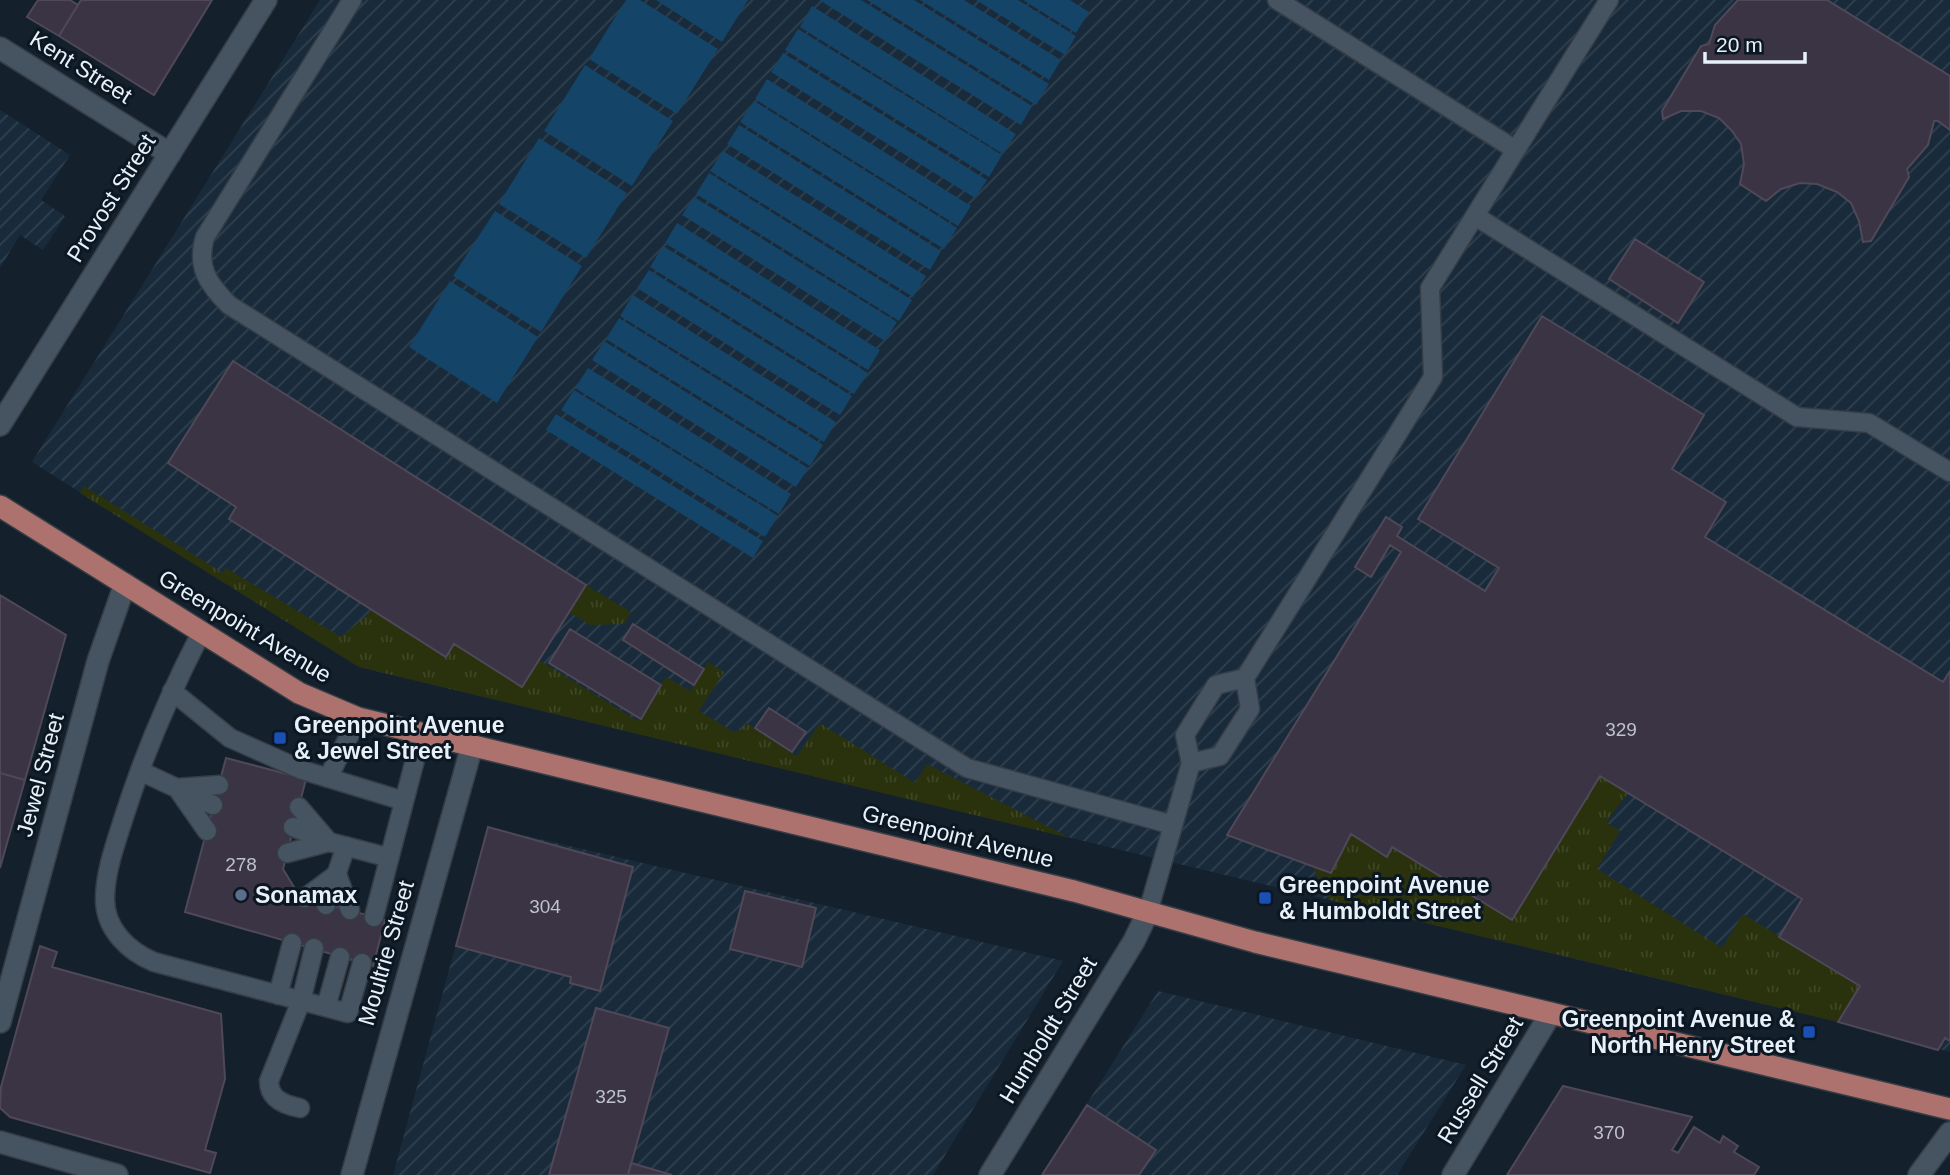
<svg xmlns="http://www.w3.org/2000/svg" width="1950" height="1175" font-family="Helvetica,sans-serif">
<defs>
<pattern id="industrial-furrows" width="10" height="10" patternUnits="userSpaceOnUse" patternTransform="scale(1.75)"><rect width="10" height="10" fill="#192b3b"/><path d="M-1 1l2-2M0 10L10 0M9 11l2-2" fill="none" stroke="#2f404e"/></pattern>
<pattern id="grass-tufts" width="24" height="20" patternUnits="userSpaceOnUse" patternTransform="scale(1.75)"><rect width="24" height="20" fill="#29320d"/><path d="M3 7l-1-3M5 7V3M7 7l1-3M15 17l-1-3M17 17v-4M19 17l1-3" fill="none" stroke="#3e4625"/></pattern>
</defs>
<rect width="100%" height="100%" fill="#14212c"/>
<!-- industrial -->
<path fill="url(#industrial-furrows)" d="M320,0H1950V1052L1838,1022L359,667L32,462Z
M0,110L70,155L41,200L65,216L43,250L20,235L0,268Z
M488,827L1063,961L933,1175H393Z
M1158,991L1466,1065L1397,1175H1042Z"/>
<!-- grass -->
<path fill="url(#grass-tufts)" d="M84,486L223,573L226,568L341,637L373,610L446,656L454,644L522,687L539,660L638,721L666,677L690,691L708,662L724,672L699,711L734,732L742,729L746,723L797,756L820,723L915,783L927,764L1070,838L359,667L80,493Z
M586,585L631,612L624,624L590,625L569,612Z
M1600,776L1628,793L1606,822L1620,831L1597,869L1722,948L1743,914L1860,986L1838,1022L1330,900L1312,866L1351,834L1386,856L1392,847L1512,919Z"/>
<!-- water -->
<path fill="#144467" d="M626,0H640L718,49L677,114L589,59Z
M656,0H748L722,42Z
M819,0H861L1032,106L1021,125Z
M867,0H914L1049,84L1036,105Z
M920,0H964L1061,60L1049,80Z
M976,0H1018L1076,36L1065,55Z
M1023,0H1070L1089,12L1076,33Z
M812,6L1016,134L1003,154L800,27Z
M798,29L1002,155L989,177L785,50Z
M783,53L987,180L975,198L771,72Z
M585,65L673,121L632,186L544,131Z
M767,79L971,206L958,226L755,99Z
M754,101L957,228L944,249L740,122Z
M739,125L941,251L930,270L727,144Z
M539,138L627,193L586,258L499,204Z
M723,151L926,276L913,297L710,171Z
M709,173L912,300L899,321L696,194Z
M694,197L897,322L885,341L682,215Z
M495,211L582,266L541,332L453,276Z
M677,223L880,350L868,370L665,243Z
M663,246L868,373L854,394L650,267Z
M649,270L852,396L840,415L637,288Z
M450,281L538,337L497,403L409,347Z
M633,295L836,422L824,442L620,316Z
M619,318L823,445L810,466L606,339Z
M604,341L808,468L796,487L592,360Z
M588,368L791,494L779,514L575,388Z
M574,390L778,516L765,537L561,410Z
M556,414L763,541L753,558L546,430Z"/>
<!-- building -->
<path fill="#3b3444" stroke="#4f4858" stroke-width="2" d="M38,0H70L78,5L59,36L27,17Z
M81,0H212L154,95L59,36Z
M1738,0H1827L1950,76V130L1938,121H1934L1928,145L1907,169L1909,177L1871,241L1863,242L1859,221L1851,203L1837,192L1817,184L1800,183L1781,189L1766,201L1740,184L1744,164L1741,144L1732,131L1719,118L1701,111H1681L1663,119L1662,111L1701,46L1709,44L1715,25Z
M1635,239L1704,282L1678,323L1609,279Z
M1542,316L1704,415L1672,469L1726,502L1705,537L1943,682L1950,671V1041L1945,1038L1938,1050L1838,1022L1860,986L1779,937L1802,899L1600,776L1512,920L1392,847L1387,857L1351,834L1331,873L1227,835L1401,552L1390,545L1371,577L1355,567L1386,517L1402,527L1397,536L1485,591L1499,568L1418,519Z
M233,361L586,585L522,687L454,644L446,657L229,519L236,507L168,463Z
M0,595L66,635L25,780L0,773Z
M633,624L704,669L694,685L623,640Z
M570,629L661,685L641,719L549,663Z
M769,708L806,732L792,752L755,728Z
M226,758L306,779L283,869L300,897L385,920L373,966L185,912Z
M0,773L25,780L0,868Z
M488,827L633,867L600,991L570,983L571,977L456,946Z
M745,891L816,908L802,967L730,949Z
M40,946L57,952L52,967L221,1014L225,1079L205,1150L216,1153L210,1173L10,1117L0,1108L1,1087Z
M596,1008L669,1028L628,1175H549Z
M1563,1086L1692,1117L1672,1150L1678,1153L1694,1127L1720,1143L1723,1136L1738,1146L1734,1152L1759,1167L1754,1175H1507Z
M1087,1105L1156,1150L1139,1175H1042Z
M631,1163L672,1175H628Z"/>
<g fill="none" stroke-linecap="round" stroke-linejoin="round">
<defs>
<path id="service" d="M352,0L205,237C196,267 208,284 229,305L967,768L1173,825
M1277,0L1516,150
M1475,216L1797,417L1869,423L1950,472
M201,633C170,693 143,756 123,820C115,845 105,873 105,899C105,929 128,951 154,962L348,1013L362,963
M172,691L230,738L302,770L404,801
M1191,763L1220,756L1250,709L1245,678L1433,377L1430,288L1609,0
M140,771L213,805
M328,778L358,718
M177,788L219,785
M179,791L207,831
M293,827L329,842L387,857
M287,853L329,842L299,807
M337,874L350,910
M305,898L337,874
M326,905L346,846
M1148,912L1191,763L1185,735L1216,685L1245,678
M374,917L422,733
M278,995L292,943
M326,1007L340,957
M300,1108C284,1105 269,1099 269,1081L301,1001L314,948"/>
<path id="minor" d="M0,48L170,154
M0,1022L98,661L125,584
M0,1142L117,1175
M352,1175L472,746
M990,1175L1134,941L1148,912
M1453,1175L1551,1013
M1919,1175L1950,1133"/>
<path id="tertiary" d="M0,425L266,0"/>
<path id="primary" d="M0,506L299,693L358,718L1074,891L1255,942L1950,1109"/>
</defs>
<!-- service casing -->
<use href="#service" stroke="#353d46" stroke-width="21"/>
<!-- minor casing -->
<use href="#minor" stroke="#353d46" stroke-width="24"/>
<!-- tertiary casing -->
<use href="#tertiary" stroke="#353d46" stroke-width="24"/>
<!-- primary casing -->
<use href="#primary" stroke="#353d46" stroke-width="24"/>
<!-- service -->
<use href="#service" stroke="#465462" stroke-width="18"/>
<!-- minor -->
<use href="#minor" stroke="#465462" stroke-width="21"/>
<!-- tertiary -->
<use href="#tertiary" stroke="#465462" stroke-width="21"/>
<!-- primary -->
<use href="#primary" stroke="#ad726e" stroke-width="21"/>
</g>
<!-- markers -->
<g fill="#1a4fb4" stroke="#0b1722" stroke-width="2.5">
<rect x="273" y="731" width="14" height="14" rx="3.5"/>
<rect x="1258" y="891" width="14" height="14" rx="3.5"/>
<rect x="1802" y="1025" width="14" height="14" rx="3.5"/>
</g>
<circle fill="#5c6f8a" stroke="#0b1722" stroke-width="2.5" cx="241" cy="895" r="7"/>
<g text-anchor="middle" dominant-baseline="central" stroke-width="6" stroke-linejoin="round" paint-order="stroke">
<!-- number labels -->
<g font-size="19" fill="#bdc2cc">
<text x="1621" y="729">329</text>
<text x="241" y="864">278</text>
<text x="545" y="906">304</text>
<text x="611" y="1096">325</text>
<text x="1609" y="1132">370</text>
</g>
<!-- street labels -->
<g font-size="23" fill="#e8f1f9" stroke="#0b1722">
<text transform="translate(81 67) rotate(32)">Kent Street</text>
<text transform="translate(111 198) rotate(-58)">Provost Street</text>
<text transform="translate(245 626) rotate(31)">Greenpoint Avenue</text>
<text transform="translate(40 775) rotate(-75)">Jewel Street</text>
<text transform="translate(958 836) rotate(14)">Greenpoint Avenue</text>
<text transform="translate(386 953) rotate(-74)">Moultrie Street</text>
<text transform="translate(1048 1030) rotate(-59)">Humboldt Street</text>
<text transform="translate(1480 1080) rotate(-59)">Russell Street</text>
</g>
<!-- poi labels -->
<g font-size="23" font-weight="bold" fill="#e8f1f9" stroke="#0b1722" text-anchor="start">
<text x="294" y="725">Greenpoint Avenue<tspan x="294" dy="26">&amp; Jewel Street</tspan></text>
<text x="1279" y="885">Greenpoint Avenue<tspan x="1279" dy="26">&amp; Humboldt Street</tspan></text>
<text x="255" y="895">Sonamax</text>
<text x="1795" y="1019" text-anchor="end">Greenpoint Avenue &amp;<tspan x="1795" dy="26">North Henry Street</tspan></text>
</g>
</g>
<!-- scale -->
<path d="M1705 52v10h100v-10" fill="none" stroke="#e8f1f9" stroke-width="3.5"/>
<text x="1716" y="52" font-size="21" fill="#e8f1f9" stroke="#0b1722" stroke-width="5" paint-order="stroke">20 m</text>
</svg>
